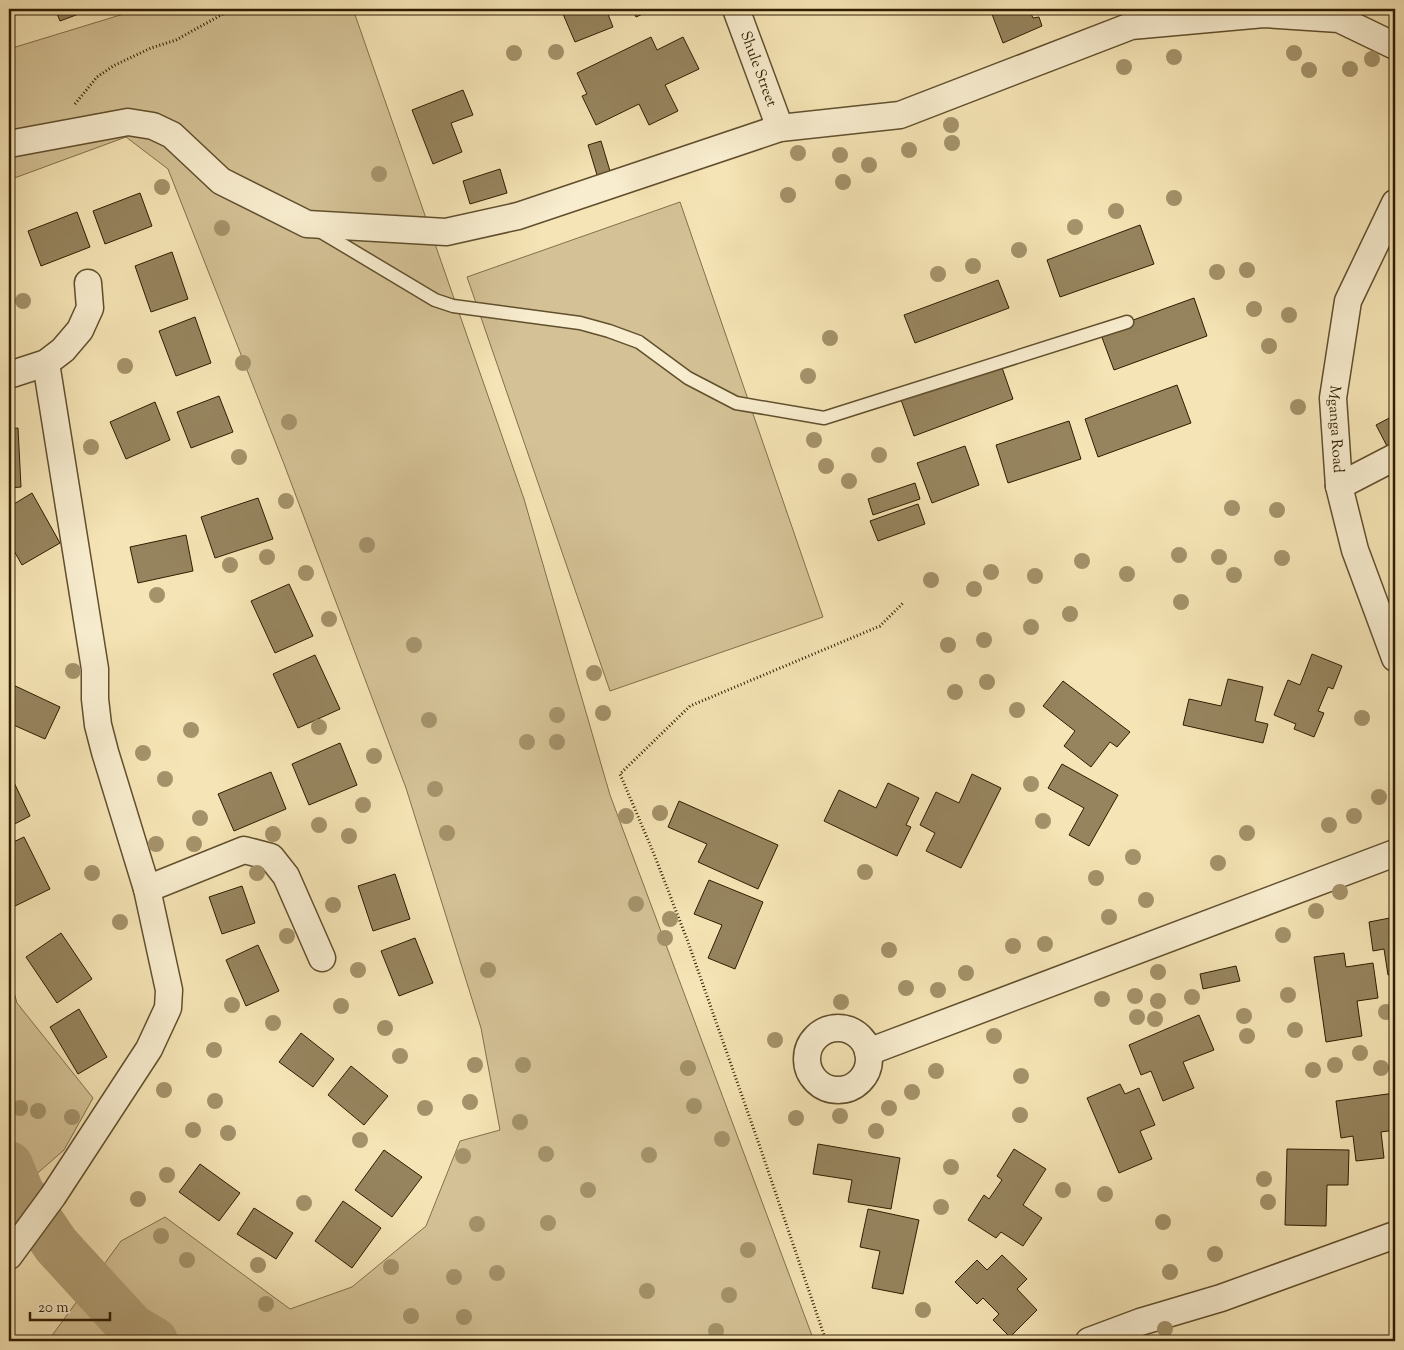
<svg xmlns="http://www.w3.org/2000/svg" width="1404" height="1350" font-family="'Sorts Mill Goudy',serif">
<rect width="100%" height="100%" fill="#f5e4b5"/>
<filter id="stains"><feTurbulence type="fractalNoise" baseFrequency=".004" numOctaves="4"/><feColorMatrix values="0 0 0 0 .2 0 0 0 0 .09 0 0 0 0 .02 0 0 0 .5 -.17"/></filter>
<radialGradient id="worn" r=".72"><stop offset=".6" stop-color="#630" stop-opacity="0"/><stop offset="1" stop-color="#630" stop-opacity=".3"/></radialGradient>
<!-- green -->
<path fill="#d4c296" stroke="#82704b" d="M140,9H353L524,499L610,795L814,1341H48L121,1241L165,1217L290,1309L352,1287L426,1226L460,1141L500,1130L481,1028L406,788L284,464L168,169L126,137L9,180V49Z
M680,202L823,617L610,691L467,277Z
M9,974L17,1003L93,1098L64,1150L9,1198Z"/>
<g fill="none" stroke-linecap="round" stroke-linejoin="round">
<!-- river -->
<path stroke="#b2a077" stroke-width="48" d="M9,1165L20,1192L56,1245L132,1328L154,1341"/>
</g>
<!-- building -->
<path fill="#96845e" stroke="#301d00" d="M55,9H92L60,21Z
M576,9H606L613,27L575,42L563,14Z
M632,9H654L636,17Z
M990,9H1029L1033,18L1039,17L1042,26L1003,43Z
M651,37L657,50L683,37L699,69L665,85L678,111L649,125L639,104L596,125L582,96L587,94L577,73Z
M463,90L473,115L451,123L462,152L433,164L412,110Z
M601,141L610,171L597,175L588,145Z
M500,169L507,193L470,204L463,181Z
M140,193L152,226L105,244L93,211Z
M77,212L90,247L41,266L28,231Z
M1140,225L1154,264L1060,297L1047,260Z
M172,252L188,299L151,312L135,266Z
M998,280L1009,308L915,343L904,315Z
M1194,298L1207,336L1114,370L1100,332Z
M195,317L211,363L176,376L159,331Z
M1000,362L1013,399L914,436L900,397Z
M1177,385L1191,423L1098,457L1085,419Z
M219,396L233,432L191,448L177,412Z
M155,402L170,440L126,459L110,422Z
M1395,415V444L1388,448L1376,425Z
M1069,421L1081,459L1008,483L996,445Z
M18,428L21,487L9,488V429Z
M965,446L979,485L932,503L917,463Z
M915,483L920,499L873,515L868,499Z
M32,493L60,543L22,565L9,542V507Z
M258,498L273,539L215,558L201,517Z
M918,504L925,524L878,541L870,521Z
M186,535L193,571L138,583L130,547Z
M289,584L313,636L275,653L251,601Z
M1312,654L1342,666L1333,689L1328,687L1318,711L1324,713L1314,737L1294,729L1296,724L1274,715L1288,680L1300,685Z
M315,655L340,709L298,728L273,674Z
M1228,679L1263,687L1255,721L1268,724L1263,743L1183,725L1189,699L1221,706Z
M1063,681L1130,732L1117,747L1110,742L1091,767L1064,746L1075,731L1043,706Z
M9,683L60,707L45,739L9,723Z
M340,743L357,785L309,805L292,764Z
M1062,764L1118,795L1089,846L1069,835L1084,808L1048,788Z
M9,772L30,816L9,827Z
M271,772L286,809L234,831L218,794Z
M972,774L1001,788L961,868L926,851L935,833L920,825L936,792L959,803Z
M888,783L919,798L906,825L911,827L897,856L824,821L839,790L876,808Z
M679,801L778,845L758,889L698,862L707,844L668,827Z
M24,837L50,889L13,907L9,899V844Z
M395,874L410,919L373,931L358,886Z
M709,880L763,902L735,969L708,958L722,925L694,914Z
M242,886L255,923L222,934L209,897Z
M1395,917V974L1388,975L1384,949L1373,951L1369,922Z
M61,933L92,979L57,1003L26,957Z
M415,938L433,983L399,996L381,951Z
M258,945L279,991L246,1006L226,960Z
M1344,953L1346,967L1373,963L1378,998L1357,1001L1362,1036L1326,1042L1314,957Z
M1236,966L1240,981L1203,989L1200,974Z
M79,1009L107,1057L78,1074L50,1027Z
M1199,1015L1214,1050L1183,1062L1194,1088L1163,1101L1151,1071L1141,1075L1129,1045Z
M301,1033L334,1059L313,1087L279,1062Z
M351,1066L388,1096L364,1125L328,1095Z
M1120,1084L1125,1094L1139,1088L1155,1125L1140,1131L1152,1159L1119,1173L1087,1098Z
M1395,1093V1130L1381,1132L1384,1158L1356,1161L1353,1136L1341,1138L1336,1101Z
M818,1144L900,1158L891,1209L848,1202L852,1180L813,1174Z
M1014,1149L1046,1169L1023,1205L1042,1218L1023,1246L1001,1232L996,1238L968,1220L984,1195L989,1199L1002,1180L997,1176Z
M1287,1149L1349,1150L1348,1185H1327L1326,1226L1285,1225Z
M384,1150L422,1177L392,1217L355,1190Z
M200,1164L240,1193L219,1221L179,1192Z
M343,1201L381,1228L352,1268L315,1241Z
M254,1208L293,1233L276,1259L237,1234Z
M868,1209L919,1220L903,1294L872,1288L880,1251L860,1247Z
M1002,1255L1027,1279L1017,1289L1037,1310L1010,1337L993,1320L999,1314L983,1298L977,1304L955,1282L977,1260L987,1270Z"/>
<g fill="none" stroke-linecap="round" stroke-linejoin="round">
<defs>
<path id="service" d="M318,230L435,300L453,306L580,323L609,331L639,342L688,378L736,403L824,418L1127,322"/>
<g id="minor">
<path id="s1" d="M736,9L780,128"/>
<path d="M9,144L128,122L153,126L172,135L221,181L307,224L446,232L518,216L780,128L900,115L1131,26L1264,14L1339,19L1395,46"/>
<path id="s2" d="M1395,203L1348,301L1333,398L1339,486L1355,550L1395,658"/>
<path d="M9,375L46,363L63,350L80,330L90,308L88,283"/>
<path d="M1339,486L1395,457"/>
<path d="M147,889L244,850L271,857L286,876L322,958"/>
<circle cx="838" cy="1059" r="31"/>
<path d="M868,1052L1395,853"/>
<path d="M9,1256L53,1196L149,1049L168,1008L169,990L147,889L105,752L98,725L95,699V669L46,363"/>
<path d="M1089,1341L1140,1322L1221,1298L1395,1235"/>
</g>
</defs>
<!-- service casing -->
<use href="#service" stroke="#614f2d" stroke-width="15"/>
<!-- minor casing -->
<use href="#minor" stroke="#614f2d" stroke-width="29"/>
<!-- path -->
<path stroke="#301d00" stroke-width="3" stroke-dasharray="1 2.5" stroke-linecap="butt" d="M75,104L97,77L113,66L151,48L176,40L232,9
M826,1341L760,1147L688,942L654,854L620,774L690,706L880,626L903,603"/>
<!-- service -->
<use href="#service" stroke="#f8edcf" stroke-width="12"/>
<!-- minor -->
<use href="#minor" stroke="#f8edcf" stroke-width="26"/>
</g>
<!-- trees -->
<g fill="#a4926a">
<circle cx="556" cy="52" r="8"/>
<circle cx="514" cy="53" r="8"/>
<circle cx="1294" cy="53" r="8"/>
<circle cx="1174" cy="57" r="8"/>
<circle cx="1372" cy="59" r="8"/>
<circle cx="1124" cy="67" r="8"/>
<circle cx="1350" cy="69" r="8"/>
<circle cx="1309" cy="70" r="8"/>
<circle cx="951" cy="125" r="8"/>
<circle cx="952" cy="143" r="8"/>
<circle cx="909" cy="150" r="8"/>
<circle cx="798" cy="153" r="8"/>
<circle cx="840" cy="155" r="8"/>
<circle cx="869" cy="165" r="8"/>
<circle cx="379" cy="174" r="8"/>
<circle cx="843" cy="182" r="8"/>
<circle cx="162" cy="187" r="8"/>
<circle cx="788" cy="195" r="8"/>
<circle cx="1174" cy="198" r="8"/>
<circle cx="1116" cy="211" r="8"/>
<circle cx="1075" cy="227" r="8"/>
<circle cx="222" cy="228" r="8"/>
<circle cx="1019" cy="250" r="8"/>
<circle cx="973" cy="266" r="8"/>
<circle cx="1247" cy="270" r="8"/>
<circle cx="1217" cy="272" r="8"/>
<circle cx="938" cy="274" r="8"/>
<circle cx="23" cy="301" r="8"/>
<circle cx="1254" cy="309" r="8"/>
<circle cx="1289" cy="315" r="8"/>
<circle cx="830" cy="338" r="8"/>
<circle cx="1269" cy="346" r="8"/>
<circle cx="243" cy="363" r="8"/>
<circle cx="125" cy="366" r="8"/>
<circle cx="808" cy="376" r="8"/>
<circle cx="1298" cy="407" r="8"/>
<circle cx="289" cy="422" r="8"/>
<circle cx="814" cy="440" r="8"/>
<circle cx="91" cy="447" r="8"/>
<circle cx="879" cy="455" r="8"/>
<circle cx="239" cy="457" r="8"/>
<circle cx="826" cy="466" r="8"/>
<circle cx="849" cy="481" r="8"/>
<circle cx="286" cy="501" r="8"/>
<circle cx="1232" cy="508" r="8"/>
<circle cx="1277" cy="510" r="8"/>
<circle cx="367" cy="545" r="8"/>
<circle cx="1179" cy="555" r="8"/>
<circle cx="267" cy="557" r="8"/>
<circle cx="1219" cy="557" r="8"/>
<circle cx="1282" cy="558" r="8"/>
<circle cx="1082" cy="561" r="8"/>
<circle cx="230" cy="565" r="8"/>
<circle cx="991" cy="572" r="8"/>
<circle cx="306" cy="573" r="8"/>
<circle cx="1127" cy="574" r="8"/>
<circle cx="1234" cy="575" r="8"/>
<circle cx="1035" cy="576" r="8"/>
<circle cx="931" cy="580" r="8"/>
<circle cx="974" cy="589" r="8"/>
<circle cx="157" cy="595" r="8"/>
<circle cx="1181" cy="602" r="8"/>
<circle cx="1070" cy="614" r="8"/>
<circle cx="329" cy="619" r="8"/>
<circle cx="1031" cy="627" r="8"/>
<circle cx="984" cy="640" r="8"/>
<circle cx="414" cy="645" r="8"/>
<circle cx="948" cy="645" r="8"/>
<circle cx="73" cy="671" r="8"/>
<circle cx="594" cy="673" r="8"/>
<circle cx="987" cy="682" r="8"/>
<circle cx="955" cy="692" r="8"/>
<circle cx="1017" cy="710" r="8"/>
<circle cx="603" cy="713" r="8"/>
<circle cx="557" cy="715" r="8"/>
<circle cx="1362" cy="718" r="8"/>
<circle cx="429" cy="720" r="8"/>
<circle cx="319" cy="727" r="8"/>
<circle cx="191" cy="730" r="8"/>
<circle cx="527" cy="742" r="8"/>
<circle cx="557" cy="742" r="8"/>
<circle cx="143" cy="753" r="8"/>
<circle cx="374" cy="756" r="8"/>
<circle cx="165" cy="779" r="8"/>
<circle cx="1031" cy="784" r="8"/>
<circle cx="435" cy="789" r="8"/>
<circle cx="1379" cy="797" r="8"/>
<circle cx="363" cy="805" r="8"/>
<circle cx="660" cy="813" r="8"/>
<circle cx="626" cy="816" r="8"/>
<circle cx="1354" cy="816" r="8"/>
<circle cx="200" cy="818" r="8"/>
<circle cx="1043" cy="821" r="8"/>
<circle cx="319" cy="825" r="8"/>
<circle cx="1329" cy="825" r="8"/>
<circle cx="447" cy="833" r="8"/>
<circle cx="1247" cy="833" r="8"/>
<circle cx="273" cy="834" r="8"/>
<circle cx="349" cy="836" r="8"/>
<circle cx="156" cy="844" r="8"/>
<circle cx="194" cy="844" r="8"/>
<circle cx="1133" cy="857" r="8"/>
<circle cx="1218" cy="863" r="8"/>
<circle cx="865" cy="872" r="8"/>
<circle cx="92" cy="873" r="8"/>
<circle cx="257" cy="873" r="8"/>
<circle cx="1096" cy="878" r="8"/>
<circle cx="1340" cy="892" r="8"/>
<circle cx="1146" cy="900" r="8"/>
<circle cx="636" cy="904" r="8"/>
<circle cx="333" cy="905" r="8"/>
<circle cx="1316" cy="911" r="8"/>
<circle cx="1109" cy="917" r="8"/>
<circle cx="670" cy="919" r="8"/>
<circle cx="120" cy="922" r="8"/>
<circle cx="1283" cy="935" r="8"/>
<circle cx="287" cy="936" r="8"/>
<circle cx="665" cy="938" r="8"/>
<circle cx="1045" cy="944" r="8"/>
<circle cx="1013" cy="946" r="8"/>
<circle cx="889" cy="950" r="8"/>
<circle cx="358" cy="970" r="8"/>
<circle cx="488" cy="970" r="8"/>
<circle cx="1158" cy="972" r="8"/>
<circle cx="966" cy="973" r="8"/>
<circle cx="906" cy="988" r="8"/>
<circle cx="938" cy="990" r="8"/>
<circle cx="1288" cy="995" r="8"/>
<circle cx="1135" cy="996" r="8"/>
<circle cx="1192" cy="997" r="8"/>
<circle cx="1102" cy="999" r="8"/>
<circle cx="1158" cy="1001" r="8"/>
<circle cx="841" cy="1002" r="8"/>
<circle cx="232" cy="1005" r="8"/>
<circle cx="341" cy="1006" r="8"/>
<circle cx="1386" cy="1012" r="8"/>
<circle cx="1244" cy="1016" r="8"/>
<circle cx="1137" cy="1017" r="8"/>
<circle cx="1155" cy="1019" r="8"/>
<circle cx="273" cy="1023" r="8"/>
<circle cx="385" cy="1028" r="8"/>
<circle cx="1295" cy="1030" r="8"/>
<circle cx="994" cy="1036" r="8"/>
<circle cx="1247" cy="1036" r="8"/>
<circle cx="775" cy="1040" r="8"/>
<circle cx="214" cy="1050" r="8"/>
<circle cx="1360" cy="1053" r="8"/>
<circle cx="400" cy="1056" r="8"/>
<circle cx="475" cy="1065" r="8"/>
<circle cx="523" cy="1065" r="8"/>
<circle cx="1335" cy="1065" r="8"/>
<circle cx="688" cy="1068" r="8"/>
<circle cx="1381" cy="1068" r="8"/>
<circle cx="1313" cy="1070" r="8"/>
<circle cx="936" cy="1071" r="8"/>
<circle cx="1021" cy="1076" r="8"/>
<circle cx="164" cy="1090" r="8"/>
<circle cx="912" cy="1092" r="8"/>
<circle cx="215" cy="1101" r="8"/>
<circle cx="470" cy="1102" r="8"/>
<circle cx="694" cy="1106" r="8"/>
<circle cx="20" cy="1108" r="8"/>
<circle cx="425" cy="1108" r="8"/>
<circle cx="889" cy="1108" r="8"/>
<circle cx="38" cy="1111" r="8"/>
<circle cx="1020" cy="1115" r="8"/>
<circle cx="840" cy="1116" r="8"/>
<circle cx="72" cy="1117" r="8"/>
<circle cx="796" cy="1118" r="8"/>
<circle cx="520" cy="1122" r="8"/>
<circle cx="193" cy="1130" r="8"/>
<circle cx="876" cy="1131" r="8"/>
<circle cx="228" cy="1133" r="8"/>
<circle cx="722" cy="1139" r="8"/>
<circle cx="360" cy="1140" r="8"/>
<circle cx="546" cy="1154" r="8"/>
<circle cx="649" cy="1155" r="8"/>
<circle cx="463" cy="1156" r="8"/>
<circle cx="951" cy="1167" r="8"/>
<circle cx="167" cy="1175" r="8"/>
<circle cx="1264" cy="1179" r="8"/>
<circle cx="588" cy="1190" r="8"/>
<circle cx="1063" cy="1190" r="8"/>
<circle cx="1105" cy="1194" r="8"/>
<circle cx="138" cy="1199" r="8"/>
<circle cx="1268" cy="1202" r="8"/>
<circle cx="304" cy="1203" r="8"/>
<circle cx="941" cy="1207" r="8"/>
<circle cx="1163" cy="1222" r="8"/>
<circle cx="548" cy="1223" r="8"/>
<circle cx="477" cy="1224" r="8"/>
<circle cx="161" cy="1236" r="8"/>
<circle cx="748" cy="1250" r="8"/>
<circle cx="1215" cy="1254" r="8"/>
<circle cx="187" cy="1260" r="8"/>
<circle cx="258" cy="1265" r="8"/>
<circle cx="391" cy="1267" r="8"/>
<circle cx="1170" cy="1272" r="8"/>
<circle cx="497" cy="1273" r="8"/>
<circle cx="454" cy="1277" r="8"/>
<circle cx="647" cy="1291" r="8"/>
<circle cx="729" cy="1295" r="8"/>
<circle cx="266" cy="1304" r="8"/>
<circle cx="923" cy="1310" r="8"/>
<circle cx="411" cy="1316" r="8"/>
<circle cx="464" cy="1317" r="8"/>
<circle cx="1165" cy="1329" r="8"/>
<circle cx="716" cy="1331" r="8"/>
</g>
<g text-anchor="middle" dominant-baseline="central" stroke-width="5" stroke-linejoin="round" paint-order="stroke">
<!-- street labels -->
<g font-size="15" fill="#301d00" stroke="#f8edcf">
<text stroke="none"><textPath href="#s1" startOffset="64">Shule Street</textPath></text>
<text stroke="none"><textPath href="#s2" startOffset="238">Mganga Road</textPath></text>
</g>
</g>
<!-- margin -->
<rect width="1404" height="1350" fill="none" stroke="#f5e4b5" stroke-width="30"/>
<rect x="10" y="10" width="1384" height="1330" fill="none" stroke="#301d00" stroke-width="2.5"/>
<rect x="15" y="15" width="1374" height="1320" fill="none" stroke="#301d00"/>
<!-- scale -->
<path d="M30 1312v8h80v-8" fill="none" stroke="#301d00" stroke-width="2.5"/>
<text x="38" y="1312" font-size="15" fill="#301d00" stroke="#f8edcf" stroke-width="4" paint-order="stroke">20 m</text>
<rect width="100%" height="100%" filter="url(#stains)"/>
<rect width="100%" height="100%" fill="url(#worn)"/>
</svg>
